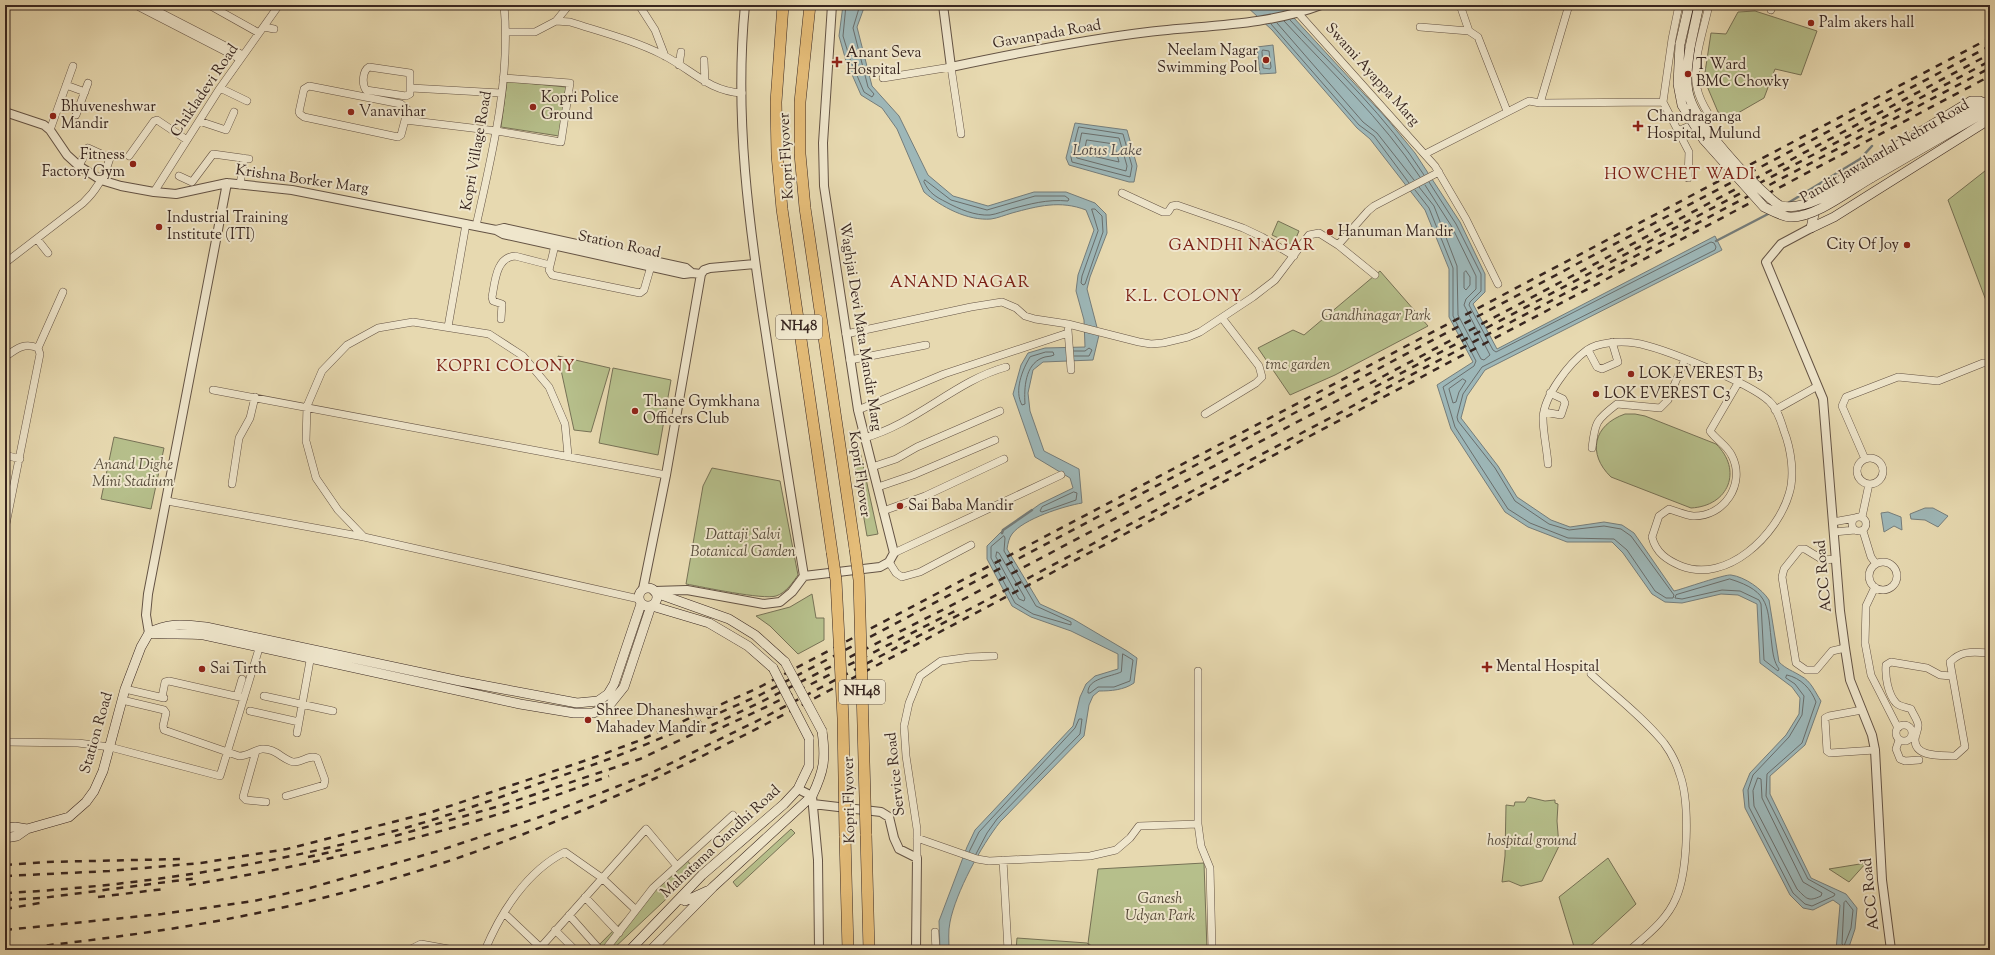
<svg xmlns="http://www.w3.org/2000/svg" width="1995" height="955" font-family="'Sorts Mill Goudy',serif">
<rect width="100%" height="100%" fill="#e7d9b0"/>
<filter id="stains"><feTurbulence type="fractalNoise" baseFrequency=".005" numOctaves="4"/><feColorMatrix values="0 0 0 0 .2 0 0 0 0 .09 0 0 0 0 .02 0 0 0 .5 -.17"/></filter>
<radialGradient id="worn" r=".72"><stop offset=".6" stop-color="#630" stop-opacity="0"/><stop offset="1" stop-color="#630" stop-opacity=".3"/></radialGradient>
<!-- green -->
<path fill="#b6bf8b" stroke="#777256" d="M1755,11L1817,31L1801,75L1775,69L1764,98L1731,117L1718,112L1704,79L1711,33L1726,34L1738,12Z
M507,81L566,87L559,136L501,127Z
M1990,167V311L1948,200Z
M1278,221L1299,231L1293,245L1272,235Z
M1380,271L1428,326L1335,375L1290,395L1258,348L1293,330L1304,335Z
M558,356L610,368L591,432L574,430Z
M613,368L671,380L658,455L599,443Z
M1625,414H1635L1645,416L1716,444C1743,470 1729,506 1691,508L1611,477C1587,454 1593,425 1625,414Z
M114,437L164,448L151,509L101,499Z
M859,447L878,534L867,536L852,449Z
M712,468L780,481L798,575C793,582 786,593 776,596C763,600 703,587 686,584L703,486Z
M812,594L816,618H824V640L798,654L770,626L756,616L790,607Z
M1528,797L1545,801L1555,800V803L1558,804L1557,821L1559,846L1542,881L1521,886L1509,881L1502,882L1505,856L1506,805L1514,806L1515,802H1525Z
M791,829L795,833L737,887L733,882Z
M685,858L696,871L612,950H594Z
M1608,858L1636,904L1586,950H1575L1559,897Z
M1204,863L1207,950H1096L1088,943L1098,869Z
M1866,863L1849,882L1829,869Z
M1017,938L1087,943L1094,950H1016Z"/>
<!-- water -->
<path fill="#9db7b8" stroke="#757d7b" d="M843,5H865L857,27L872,86L899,116L928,175L953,196L988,206L1034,192H1066L1095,203L1106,214L1107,233L1090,277L1087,289L1099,335L1093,360L1043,362L1033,370L1028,393L1030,411L1044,451L1079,469L1082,503C1064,506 1023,519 1012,534C1009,538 1008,543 1007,549L1040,604L1073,619L1127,651L1137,658L1134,683C1124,690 1111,691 1099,691L1093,696L1089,705L1084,736L1000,822C981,846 956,892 950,922C948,931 949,941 949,950H940L939,921L967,847L975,830L1073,726L1080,697L1086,684L1095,676L1118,669V654L1071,631L1031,617L1012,606L987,559V546L1001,532L1040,504L1073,488L1070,478L1035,457L1013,394L1021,365L1028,353L1045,348L1085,347L1084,320L1076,291L1078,275L1094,230L1086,210C1060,200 1038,206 1012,213C1005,215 998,218 991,219C968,221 941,207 924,192L897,129L882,108L861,95L846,61L839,36Z
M1245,5H1282L1388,120L1415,153L1460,222L1485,274V292L1473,304L1497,349L1715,236L1722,250L1485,370L1467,396L1461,418L1498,466L1517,497L1551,520L1570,527L1604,522L1622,525L1634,533L1674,591C1683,589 1725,574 1731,575C1745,577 1762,589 1769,600L1779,662C1786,669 1793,671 1801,676C1811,681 1815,692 1821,701L1805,745L1770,776V794L1811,878L1846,894L1857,908L1855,929L1848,950H1836L1840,905L1833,900L1813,910L1803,908L1790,895L1745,808L1743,790L1750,773L1786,735L1799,714L1800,698L1792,687L1760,663L1757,604L1738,595L1721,594L1682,603L1665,602L1652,594L1623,553L1612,542H1567L1528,527L1505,512L1451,429L1437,385L1473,362L1449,317V269L1425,210L1370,139L1357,128L1272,30Z
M1273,45L1276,73L1260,74L1257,47Z
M1075,123L1127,130L1137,166L1134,182H1129L1069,165L1066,158Z
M1925,508H1933L1948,516L1938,527L1925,520L1911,519L1910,514Z
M1888,512L1901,517L1902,530L1894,526L1884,532L1881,513Z"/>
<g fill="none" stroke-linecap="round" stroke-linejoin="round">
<!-- shore -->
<path stroke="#6a6e6c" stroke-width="1" d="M846,5L843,36L850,59L864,92L872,97L874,94L868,87L853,28L860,5
M1290,20C1336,70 1387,117 1424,175
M1284,21C1330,71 1382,119 1420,177
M1277,23L1363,122L1377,133L1414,180
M1271,24L1359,125L1374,136L1409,183
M1263,50L1269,51L1271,67L1270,69L1263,68L1262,52Z
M1079,127L1123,134L1132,166L1130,177L1072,162L1071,157Z
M1082,133L1119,138L1127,166L1126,171L1077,158Z
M1087,140L1114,144L1119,162L1084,154Z
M925,180L951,200L987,210L1035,196H1065L1069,199L1068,201C1047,199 1030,204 1011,209C1004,211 997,214 990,215C975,216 959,209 946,202C936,197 929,193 924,182Z
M1419,187L1434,206L1457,266L1458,315L1481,359L1484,360L1490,355L1464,305L1466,299L1476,289V276L1452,227L1425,185
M1415,190L1429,208L1453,268V316L1476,361L1474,366L1443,387L1455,427L1508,509L1530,523L1568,538L1614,539L1627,550L1655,591L1666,598H1673L1674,595L1631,536L1621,529L1604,526L1569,530L1549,524L1515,501L1495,468L1458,421L1457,417L1463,394L1482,367L1715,250L1716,247L1714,243L1711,242L1496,352L1493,350L1469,305L1470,302L1481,291V274L1456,224L1429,182
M1092,209H1095L1102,216L1103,232L1085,284L1083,285L1081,283L1082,276L1098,231Z
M1466,271L1470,277V285L1466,290L1464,288V273Z
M1074,351H1085L1089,348L1092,350L1089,356H1074
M1046,352H1053L1054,355C1050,357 1046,356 1042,358C1025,365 1024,388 1025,404L1022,405C1014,391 1022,370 1030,357Z
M1463,379L1466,381L1459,392L1456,402L1453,403L1449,389Z
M1074,492L1077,493L1076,500L1042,512L1040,511L1042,507Z
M1004,536L1005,538L1004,551L1036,606L1071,622V625L1033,614L1015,603L991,558V547Z
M997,552L999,553L1025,598L1024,601L1019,599L996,557Z
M1730,579C1772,592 1767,607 1772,646C1773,654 1774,662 1779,669L1778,671L1764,660L1761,604L1759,600L1740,591L1722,590L1682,599L1675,598L1676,595Z
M1123,654L1133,660L1130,681L1114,687H1098L1090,693H1088C1087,678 1111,677 1121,672Z
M1787,675C1801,678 1811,689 1816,702L1802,743L1767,774L1766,796L1808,879L1835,894L1834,896L1812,906L1805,904L1793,893L1749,807L1748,790L1753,775L1789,737L1802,715L1804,696L1795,684L1786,678Z
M1758,778L1761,779L1762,798L1803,882L1822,893L1821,896C1808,902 1807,899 1797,889L1754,806L1753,791Z
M969,852L979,832L1075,728L1079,719H1082L1080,734L997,819L987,833L976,854
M1846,901L1853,910L1851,928L1844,946L1842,944L1844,903Z"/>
<!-- stream -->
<path stroke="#757d7b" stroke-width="2.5" d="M1788,203L1860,159L1872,146
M1716,241L1770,213
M1002,533L1003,530L1032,510"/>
<defs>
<path id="minor" d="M146,5L243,55
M209,5L259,33
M639,5L655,30L665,56
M1291,5L1435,166L1466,219L1498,284
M1460,5L1469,31L1478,37L1507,111
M1679,5L1672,39L1663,102L1689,152L1688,178
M139,7L240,59
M1771,10L1773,5
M556,21L569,5
M264,27L274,29
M1420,27L1469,31
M507,32H535L556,21L570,22C601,32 633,40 663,55C691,69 708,91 742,93
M704,60L705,82
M679,65L681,52
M369,67L410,73V94L406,96L366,90C362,85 362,71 369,67Z
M883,78L951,67L961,134
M66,85L85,92
M220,88L247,101
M411,88L501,93
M1540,103L1569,5
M76,115L88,83
M405,120L401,135L398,137L304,117L300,114L299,112L304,89L309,86L401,104L407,109L405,120L497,131L561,142L570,83L503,78
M199,121L226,130L234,112
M50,130L73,66
M1678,131L1701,121L1708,113C1703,105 1699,97 1697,88C1691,64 1704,29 1709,5
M1425,154L1529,101L1540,103L1663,102
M129,156L154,121L157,120L187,140
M179,176L192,182L213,154L249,159
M240,185L244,158
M154,192L220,88L279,5
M1122,193L1163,212H1168L1172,206L1177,205L1243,228L1262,237L1294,256
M476,226C492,154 511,79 504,5
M37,239L48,253
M556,241L549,270L552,275L640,293L644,290L651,266
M1338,245L1375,275
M5,263L83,203C96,191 105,175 110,158L88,148L79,166
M5,285V286
M501,319L502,304L493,301L492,297C495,282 496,257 515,256L550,265
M448,327L466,224
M1068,330L1071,370
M846,334L971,307L1002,302L1016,308L1025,316L1035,319L1068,324L1139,342L1151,344L1163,343L1188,337L1200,332L1253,297L1275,280L1309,235L1319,233L1338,245L1368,211L1374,206L1439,172
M38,348L63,292
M1588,350L1597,367L1602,369L1618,362L1612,342
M5,357C16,349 24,342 38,348L40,354L5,529
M850,360L926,345
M213,390L666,475
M858,410L944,374L1068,333
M1775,410L1816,387
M1544,412L1561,415L1565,403L1563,399L1550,393
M1205,414L1256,383L1262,377L1259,366L1222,318
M864,438C916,424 955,381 1006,367
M1592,448C1595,422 1596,420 1617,404L1660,408L1668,400L1685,359
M5,455L20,459
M1857 471a13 13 0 1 1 26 0a13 13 0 1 1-26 0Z
M1865,459L1842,406L1846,397L1898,377L1938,381L1983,363H1990
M1548,464C1547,449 1543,433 1543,418C1544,396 1569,363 1587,350C1599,342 1620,341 1635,343C1661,347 1750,383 1769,401C1777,408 1781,421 1784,431C1791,449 1795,475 1789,494C1777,535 1727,584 1681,566C1667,560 1656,553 1652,537L1659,516L1669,509C1676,511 1685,515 1693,516C1724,517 1746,484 1732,456C1727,445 1716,440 1710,431L1738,383
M872,467L896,459L917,447L1000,411
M232,484L239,438L250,418L255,397
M878,487L913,475L995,440
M167,501L364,537L639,599
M883,511L925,496L1004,459
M1852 524a7 7 0 1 1 14 0a7 7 0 1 1-14 0Z
M1862,517L1869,484
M1833,522L1855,518
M1863,531L1871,557L1876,564
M1834,532L1855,530
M364,537L338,510L316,478L306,441L307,406L322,371L347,345L378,328L413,322L489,334L523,356L549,387L565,424L568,455
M894,553L1061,475
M1836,559L1823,560L1805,549H1800L1784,569L1782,577L1796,663L1806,670H1816L1832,651L1845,648
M889,562L896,573L902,577L920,572L971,545
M1869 576a14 14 0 1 1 28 0a14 14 0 1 1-28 0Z
M1875,587L1866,606L1865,643L1871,675L1898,728
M1198,671V824L1201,846L1210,868L1212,950
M1591,674C1615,696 1643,717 1664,743C1670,751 1677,765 1680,775C1690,803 1688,871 1676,898C1667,920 1647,935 1630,950
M1951,676L1940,675L1927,668L1891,662L1886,665C1885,677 1888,694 1896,703C1900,707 1907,707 1911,709C1913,714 1917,719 1918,724C1919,730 1915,734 1915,740C1915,758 1942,755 1955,756L1965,747L1950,662C1962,650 1973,652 1990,653
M125,689L164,698
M237,696L242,679
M264,696L333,711
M162,697L165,682L169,681L244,698
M122,700L164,710L166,713L163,726L164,730L239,756C248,756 254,750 262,749C275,748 282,759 293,762C302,763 309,754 317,758L325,780L324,785L286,796
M1862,710L1829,716L1825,718L1827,751L1830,753L1875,750
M250,711L299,722
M1896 733a8 8 0 1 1 16 0a8 8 0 1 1-16 0Z
M297,733L311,655
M1899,740L1896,749L1900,759L1905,761L1919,760
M5,742L78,743L110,747L220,776L261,642
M256,751L243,797L246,800L266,802
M917,838L977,859L989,861L1090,856L1116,850L1130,838L1139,826L1198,824
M917,858V829L906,756L904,726L909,703L920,676L941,661L970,657L994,656
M1003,860L1008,950
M585,897L619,933
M504,913L543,950
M569,915L600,950
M555,930L575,950
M935,932L936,950
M541,947L646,829L677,866
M409,950L421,944L454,950
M485,950C501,912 527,871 565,852L602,878L636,910
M605,950L653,888L733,815"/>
<path id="tertiary" d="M943,5L951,67C1017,53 1082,40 1148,32C1206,25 1266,26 1321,5
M5,112L44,125L50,130L67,155L79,166L101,180L121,186L154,192L176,194L227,183L292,190L496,230L503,234L684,274L692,273L701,274
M1811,228L1781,244L1766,262L1823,399L1840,611L1845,648L1850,680L1872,735L1875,750L1882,880L1891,950
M496,230L504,228L686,268L692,273
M701,274L704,270L710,268L755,264
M804,576L880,567L889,562L894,553L858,410L824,186L823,143L832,5
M643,589L666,475L701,274
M654,591L687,590L764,604L780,602L792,592L804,576C791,496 778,416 766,335C749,226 734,116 745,5
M149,633L146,615L148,594L227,183
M798,789L812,796L818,860L819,950
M813,804L881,812L889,817L894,838L899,849L917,858L916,950"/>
<path id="secondary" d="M1680,44L1689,5
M1690,47L1699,5
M1867,172L1988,101
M1871,178L1990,109
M1811,228L1816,205L1823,191L1971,101H1980L1990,110
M1811,228L1834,217L1990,119
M639 597a9 9 0 1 1 18 0a9 9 0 1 1-18 0Z
M656,593L729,619L755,635L785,662
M652,606L709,623L748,646L773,668
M149,633C167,635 185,633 204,635L520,704L574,713H593L608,707L624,687L651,606
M149,633C168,622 185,625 206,627L460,681L577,703L598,701L608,694L614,684L641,604
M5,828L15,827L27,829L69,817L86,802L94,791L103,771L125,689L141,647L149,633
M5,838L17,836L27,829
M685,901L707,891
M630,950L702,875L784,804L798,789L809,766V738
M651,950L713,887L812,796C824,771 826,759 822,731"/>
<path id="trunk" d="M783,5L776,102L777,155L782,209L832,552
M810,5L800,102V154L805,208L855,549
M866,834L869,950
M845,836L848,950"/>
</defs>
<!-- minor casing -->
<use href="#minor" stroke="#645344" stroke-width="8"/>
<!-- tertiary casing -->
<use href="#tertiary" stroke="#645344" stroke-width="10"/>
<!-- secondary casing -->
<use href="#secondary" stroke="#382620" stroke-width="10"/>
<!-- trunk casing -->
<use href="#trunk" stroke="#382620" stroke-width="12"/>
<!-- minor -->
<use href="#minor" stroke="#efe6cc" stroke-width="7"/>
<!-- tertiary -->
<use href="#tertiary" stroke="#efe6cc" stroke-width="8"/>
<!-- secondary -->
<use href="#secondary" stroke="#efe6cc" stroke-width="9"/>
<!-- trunk -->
<use href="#trunk" stroke="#e4bc78" stroke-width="11"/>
<!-- rail -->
<path stroke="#382620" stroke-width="2.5" stroke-dasharray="7 7" stroke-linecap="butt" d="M1375,387L1990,61
M710,733L766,707L957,610
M395,836L503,805L640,759L763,701L962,600L1990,54
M308,857L345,849
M5,865L46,862L181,859
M5,876L109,871L201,863L287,849L432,812L590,759L638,741L758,688L1990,38
M189,885C332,862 473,828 609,776
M5,893C145,886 298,861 432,820C464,810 495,799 526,788C563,775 601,763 637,748C679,731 719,713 760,695L1990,46
M98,897L164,889
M5,900L42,898L198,878
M5,909L40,903
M5,930L162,914L254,901L310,888L438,851L537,818L649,774L763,718L968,610L1990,68
M5,950C107,939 210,926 310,901C469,863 621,799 766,724L1990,76"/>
<defs>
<path id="secondary-bridge" d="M1680,44L1678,84L1682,105L1704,140L1764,207C1772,211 1781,216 1790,217C1815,218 1850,190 1871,178
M1690,47C1688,64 1684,82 1690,99C1699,127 1748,179 1771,199C1774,201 1778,205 1781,206C1807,212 1845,185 1867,172
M785,662L822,731
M773,668L809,738"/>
<path id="trunk-bridge" d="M855,549L859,580L866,834
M832,552L836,580L843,718L845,836"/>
</defs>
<!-- secondary-bridge casing -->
<use href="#secondary-bridge" stroke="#382620" stroke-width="10" stroke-linecap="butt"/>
<!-- trunk-bridge casing -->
<use href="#trunk-bridge" stroke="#382620" stroke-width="12" stroke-linecap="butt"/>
<!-- secondary-bridge -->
<use href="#secondary-bridge" stroke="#efe6cc" stroke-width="9"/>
<!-- trunk-bridge -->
<use href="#trunk-bridge" stroke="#e4bc78" stroke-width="11"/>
</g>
<!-- markers -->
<g fill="#8f2418" stroke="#efe6cc" stroke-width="1.5">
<circle cx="1811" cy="23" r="4"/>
<circle cx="1266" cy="60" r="4"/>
<path d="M835 56h4v4h4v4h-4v4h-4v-4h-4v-4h4z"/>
<circle cx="1688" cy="74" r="4"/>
<circle cx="533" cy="107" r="4"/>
<circle cx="351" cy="112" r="4"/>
<circle cx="53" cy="116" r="4"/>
<path d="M1636 120h4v4h4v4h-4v4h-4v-4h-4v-4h4z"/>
<circle cx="133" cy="164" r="4"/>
<circle cx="159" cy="227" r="4"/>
<circle cx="1330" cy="232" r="4"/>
<circle cx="1907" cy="245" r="4"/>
<circle cx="1631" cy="374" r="4"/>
<circle cx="1596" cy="394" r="4"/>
<circle cx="635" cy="411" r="4"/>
<circle cx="900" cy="506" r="4"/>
<path d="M1485 661h4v4h4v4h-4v4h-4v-4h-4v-4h4z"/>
<circle cx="202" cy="669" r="4"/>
<circle cx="588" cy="720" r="4"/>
</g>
<g text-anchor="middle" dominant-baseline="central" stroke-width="4" stroke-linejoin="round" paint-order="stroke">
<!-- shield labels -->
<g fill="#efe6cc" stroke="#6f6054" stroke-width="1">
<rect x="776" y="315" width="46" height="24" rx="3"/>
<rect x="839" y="680" width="46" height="24" rx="3"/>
</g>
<g font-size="14" font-weight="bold" fill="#382620">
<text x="799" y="327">NH48</text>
<text x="862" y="692">NH48</text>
</g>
<!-- poi labels -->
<g font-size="15" fill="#382620" stroke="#efe6cc" text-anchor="start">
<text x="1819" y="23">Palm akers hall</text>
<text x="1258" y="51" text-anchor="end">Neelam Nagar<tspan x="1258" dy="17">Swimming Pool</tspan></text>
<text x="846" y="53">Anant Seva<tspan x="846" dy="17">Hospital</tspan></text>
<text x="1696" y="65">T Ward<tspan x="1696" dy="17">BMC Chowky</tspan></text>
<text x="541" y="98">Kopri Police<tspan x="541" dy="17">Ground</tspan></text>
<text x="61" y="107">Bhuveneshwar<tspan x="61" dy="17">Mandir</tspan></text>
<text x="359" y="112">Vanavihar</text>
<text x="1647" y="117">Chandraganga<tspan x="1647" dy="17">Hospital, Mulund</tspan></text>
<text x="125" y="155" text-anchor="end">Fitness<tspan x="125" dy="17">Factory Gym</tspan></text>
<text x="167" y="218">Industrial Training<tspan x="167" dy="17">Institute (ITI)</tspan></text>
<text x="1338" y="232">Hanuman Mandir</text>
<text x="1899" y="245" text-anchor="end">City Of Joy</text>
<text x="1639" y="374">LOK EVEREST B3</text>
<text x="1604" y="394">LOK EVEREST C3</text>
<text x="643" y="402">Thane Gymkhana<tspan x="643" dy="17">Officers Club</tspan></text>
<text x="908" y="506">Sai Baba Mandir</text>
<text x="1496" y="667">Mental Hospital</text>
<text x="210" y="669">Sai Tirth</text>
<text x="596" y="711">Shree Dhaneshwar<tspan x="596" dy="17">Mahadev Mandir</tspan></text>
</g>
<!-- street labels -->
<g font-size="15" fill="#382620" stroke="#efe6cc">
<text transform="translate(1047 35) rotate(-10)">Gavanpada Road</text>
<text transform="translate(1372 75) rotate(48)">Swami Ayappa Marg</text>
<text transform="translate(205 91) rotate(-56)">Chikladevi Road</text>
<text transform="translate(477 151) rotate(-80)">Kopri Village Road</text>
<text transform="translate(1885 152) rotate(-30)">Pandit Jawaharlal Nehru Road</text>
<text transform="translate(787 156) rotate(-93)">Kopri Flyover</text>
<text transform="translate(302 180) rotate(8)">Krishna Borker Marg</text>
<text transform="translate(619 245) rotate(12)">Station Road</text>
<text transform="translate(860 327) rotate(81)">Waghjai Devi Mata Mandir Marg</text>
<text transform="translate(859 474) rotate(82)">Kopri Flyover</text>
<text transform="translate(1824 576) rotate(-95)">ACC Road</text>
<text transform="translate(97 733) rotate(-74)">Station Road</text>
<text transform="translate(896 774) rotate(-96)">Service Road</text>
<text transform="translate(850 800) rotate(-91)">Kopri Flyover</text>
<text transform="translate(721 842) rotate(-43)">Mahatama Gandhi Road</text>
<text transform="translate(1871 894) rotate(-96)">ACC Road</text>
</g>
<!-- park labels -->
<g font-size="15" font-style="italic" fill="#584c3b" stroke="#efe6cc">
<text x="1376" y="316">Gandhinagar Park</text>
<text x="1298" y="365">tmc garden</text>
<text x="133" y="465">Anand Dighe<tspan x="133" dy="17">Mini Stadium</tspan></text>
<text x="743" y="535">Dattaji Salvi<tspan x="743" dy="17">Botanical Garden</tspan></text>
<text x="1532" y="841">hospital ground</text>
<text x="1160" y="899">Ganesh<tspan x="1160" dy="17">Udyan Park</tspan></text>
</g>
<!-- water labels -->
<g font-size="16" font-style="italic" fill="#514a46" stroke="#efe6cc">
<text x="1107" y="151">Lotus Lake</text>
</g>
<!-- neighbourhood labels -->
<g font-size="16" letter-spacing="1" fill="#7a1f14" stroke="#efe6cc">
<text x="1680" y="175">HOWCHET WADI</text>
<text x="1242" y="246">GANDHI NAGAR</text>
<text x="960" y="283">ANAND NAGAR</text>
<text x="1184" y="297">K.L. COLONY</text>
<text x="506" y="367">KOPRI COLONY</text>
</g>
</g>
<!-- margin -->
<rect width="1995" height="955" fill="none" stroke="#e7d9b0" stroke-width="20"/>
<rect x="6" y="6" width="1983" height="943" fill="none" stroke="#382620" stroke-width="2"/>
<rect x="10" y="10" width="1975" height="935" fill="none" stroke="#382620"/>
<rect width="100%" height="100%" filter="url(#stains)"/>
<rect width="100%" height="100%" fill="url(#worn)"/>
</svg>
